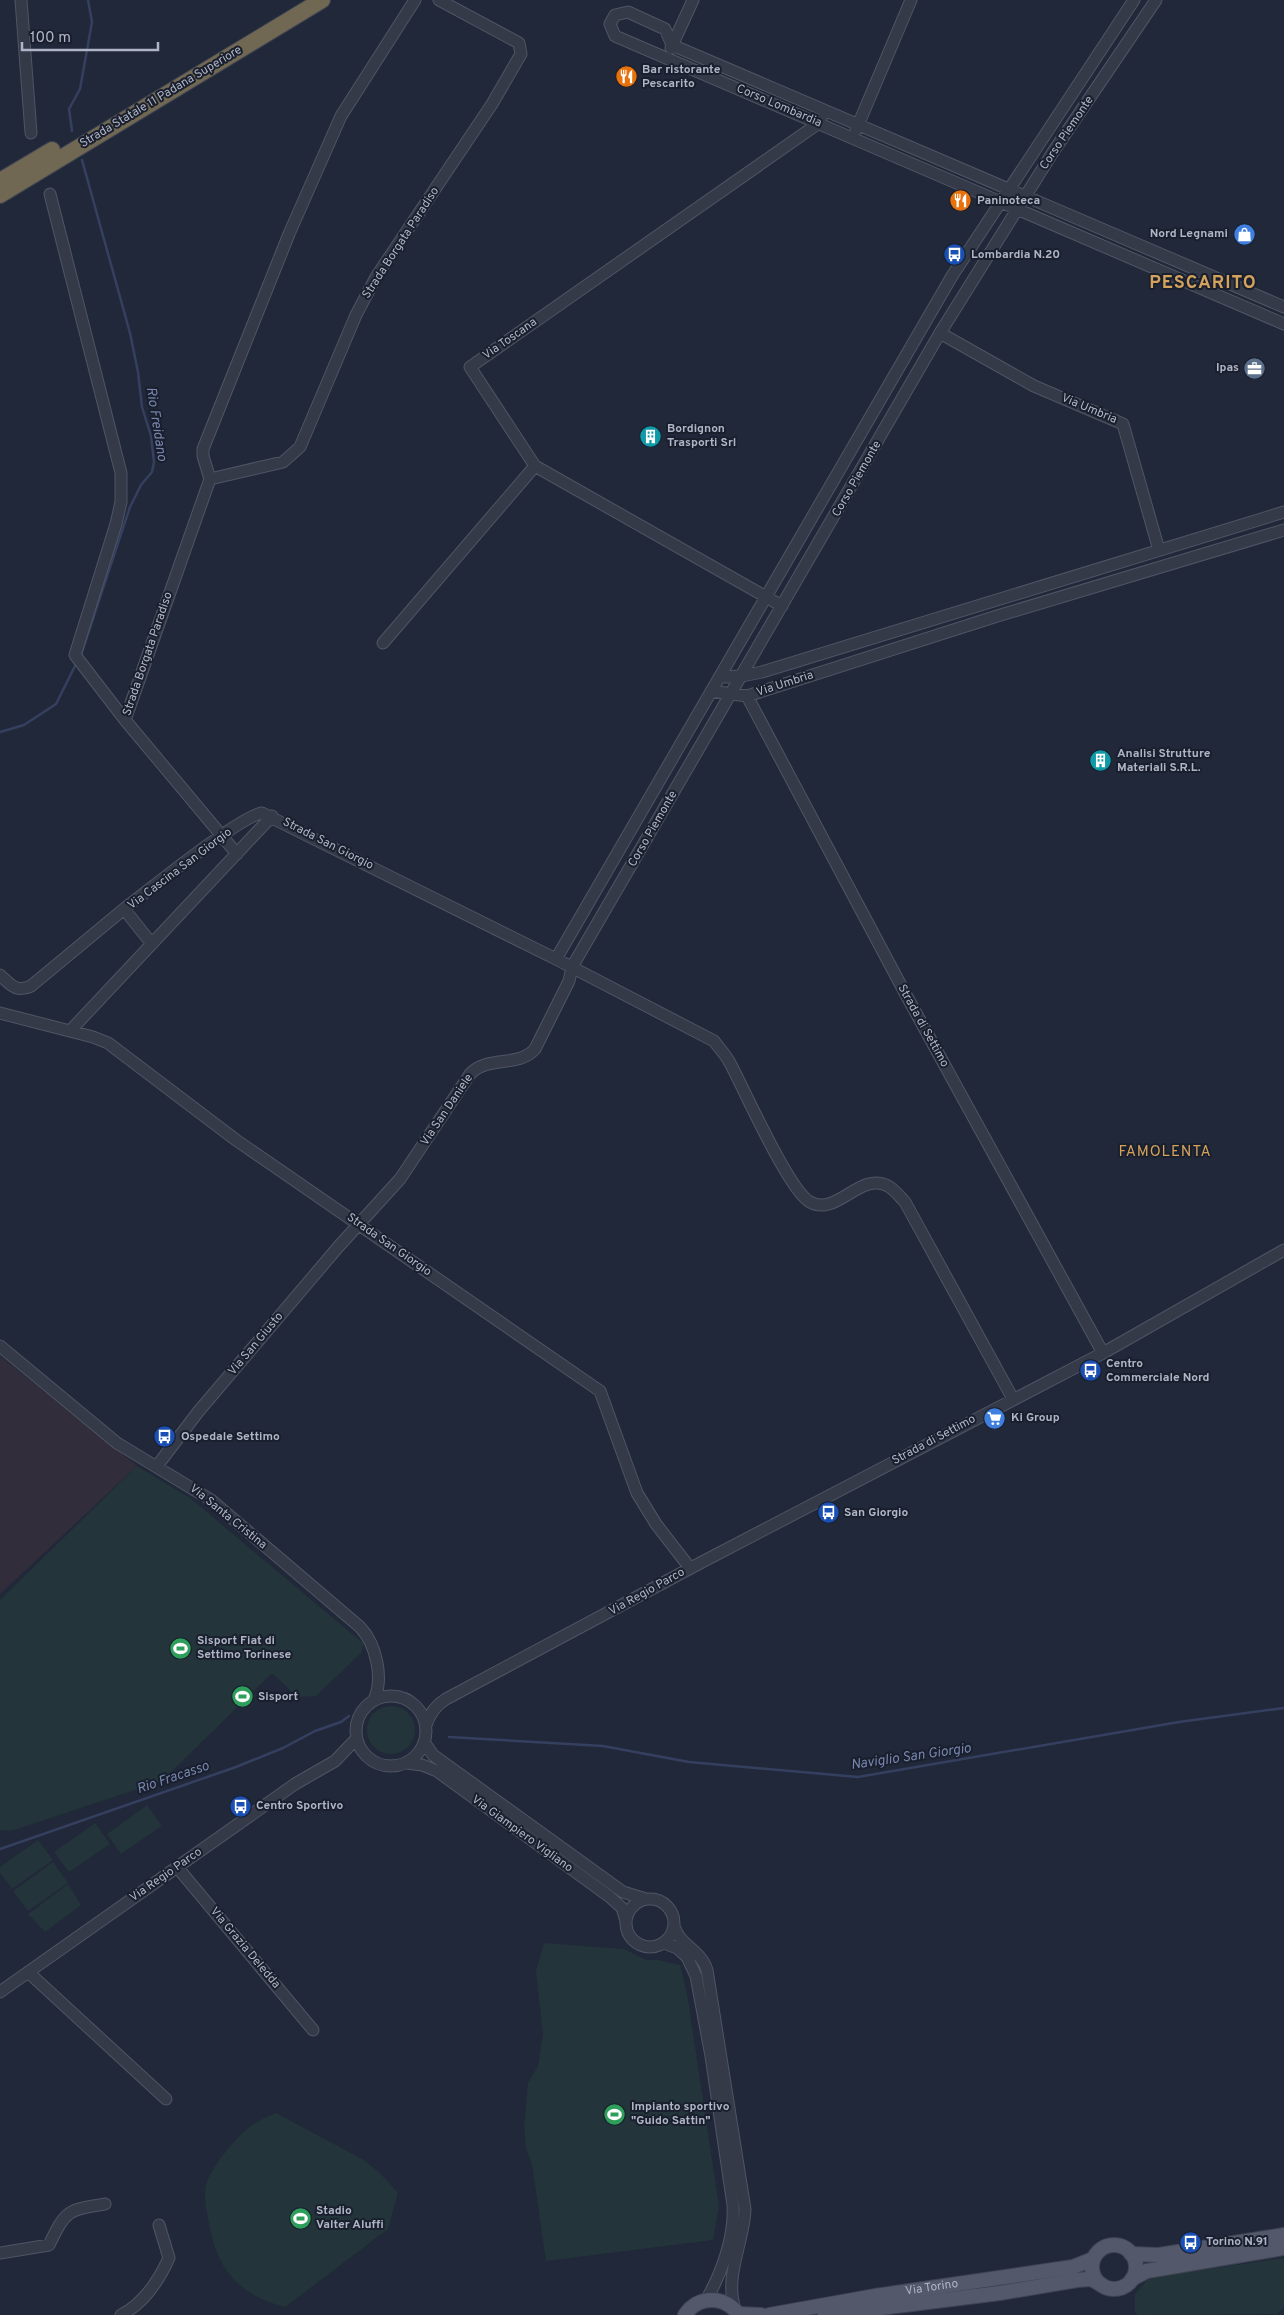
<svg xmlns="http://www.w3.org/2000/svg" width="1284" height="2315" font-family="Overpass,sans-serif">
<rect width="100%" height="100%" fill="#212839"/>
<!-- medical -->
<path fill="#312d3b" d="M0,1356L137,1466L0,1594Z"/>
<!-- green -->
<path fill="#23343a" d="M137,1466L190,1498L364,1644L361,1653L316,1696L297,1697L272,1673L162,1781L11,1831L0,1830V1600Z
M367 1730a24 24 0 1 1 48 0a24 24 0 1 1-48 0Z
M147,1805L162,1826L121,1854L107,1834Z
M95,1823L110,1844L69,1872L54,1852Z
M38,1840L53,1860L12,1889L0,1873V1867Z
M53,1862L68,1883L28,1911L13,1891Z
M68,1884L81,1905L45,1932L28,1914Z
M544,1943L624,1949L646,1960H658L680,1965L687,1993L719,2206L713,2240L546,2261L532,2165L526,2148L524,2127L528,2083L538,2066L543,2034L536,1971Z
M276,2113L362,2159L379,2172L398,2193L388,2229L285,2307C239,2295 217,2270 209,2223C207,2212 203,2197 206,2185C209,2170 238,2134 252,2125C259,2120 268,2117 276,2113Z
M1284,2258V2307L1277,2314L1138,2315L1135,2312V2294L1147,2280L1155,2277Z"/>
<g fill="none" stroke-linecap="round" stroke-linejoin="round">
<!-- stream -->
<path stroke="#354060" stroke-width="2.5" d="M72,131L69,109L80,89L92,22L88,0
M81,655L130,507L141,485L152,472L154,462L151,436L142,407L138,372L130,333L82,160
M0,732L24,725L56,704L76,664
M449,1737L603,1746L689,1762L858,1777L1179,1722L1284,1708
M0,1849L236,1767L283,1748L315,1731L341,1722L349,1716"/>
<defs>
<path id="minor" d="M21,0L31,133
M671,48L693,0
M856,130L911,0
M50,194L121,473V502L116,524L75,655L125,720
M1284,307L672,45L665,29L628,12L615,15L610,24L615,36L1284,324
M940,333L1034,386L1123,424L1159,550
M210,479L283,462L300,447L356,315L376,277L492,104L521,54L519,43L439,0
M782,606L535,466L470,367L819,123L821,118
M383,643L535,466
M720,677L742,676L762,672L1284,512
M711,691L747,696L994,617L1284,530
M747,696L905,993L1103,1353
M237,854L125,720L210,479L203,456V449L289,234L341,116L415,0
M152,944L124,909C148,891 240,816 262,813L556,959L714,1041C719,1048 726,1055 730,1063C744,1089 789,1191 810,1202C837,1217 860,1171 888,1186C894,1189 900,1197 905,1202L1013,1399
M556,959L952,276L1134,0
M0,975C11,985 16,993 31,986L124,909
M0,1013L93,1037L108,1043L236,1140L600,1391L637,1493L656,1524L690,1568
M70,1031L272,816
M0,1346L117,1443L211,1500L360,1627C376,1644 384,1678 374,1700
M157,1466L198,1412L339,1246L400,1179L470,1074C488,1055 518,1068 535,1049L569,981L572,967L940,333L1053,152L1156,0
M356 1731a35 35 0 1 1 70 0a35 35 0 1 1-70 0Z
M426,1725C430,1713 436,1705 446,1699L704,1561L1103,1353L1284,1250
M424,1742L433,1755L623,1892L646,1899
M407,1763L422,1765L437,1771L610,1897L622,1908L626,1921
M177,1867L313,2030
M626 1923a24 24 0 1 1 48 0a24 24 0 1 1-48 0Z
M674,1926C679,1945 701,1950 707,1970L745,2209C744,2242 724,2276 735,2309
M664,1943L677,1948L687,1957L696,1976L711,2056L733,2205C735,2236 722,2273 706,2300
M28,1972L166,2099
M0,1992L295,1784L335,1761L356,1739
M0,2253L49,2245C66,2210 67,2210 105,2204
M121,2315C143,2304 159,2280 169,2258L159,2225"/>
<g id="major">
<circle cx="1114" cy="2267" r="22"/>
<path d="M1131,2254L1159,2255L1284,2235"/>
<path d="M1132,2279L1147,2271L1284,2248"/>
<path d="M739,2314L761,2315"/>
<path d="M685,2315C698,2295 725,2295 739,2315"/>
<path id="s1" d="M769,2315L875,2296L1073,2267L1093,2259"/>
<path d="M825,2315L1000,2293L1077,2280L1091,2279L1102,2285"/>
</g>
<path id="highway" d="M0,181L52,150
M0,195L322,0"/>
</defs>
<!-- minor casing -->
<use href="#minor" stroke="#4f5564" stroke-width="13"/>
<!-- major casing -->
<use href="#major" stroke="#3e4353" stroke-width="16"/>
<!-- highway casing -->
<use href="#highway" stroke="#3c4251" stroke-width="18"/>
<!-- minor -->
<use href="#minor" stroke="#353a49" stroke-width="11"/>
<!-- major -->
<use href="#major" stroke="#53596a" stroke-width="14"/>
<!-- highway -->
<use href="#highway" stroke="#706852" stroke-width="16"/>
</g>
<!-- icons -->
<defs>
<symbol id="restaurant-disc" viewBox="-11 -11 22 22"><circle r="9.5" fill="#e8710a" stroke="#1a1f2e"/><path d="M-5-6h1v4h1v-4h1v4h1v-4h1v5L-1.5 .5V6h-2V.5L-5-1ZM5-6V6H3V1.5H1.5Q1.5-4 5-6Z" fill="#fff"/></symbol>
<symbol id="shop-disc" viewBox="-11 -11 22 22"><circle r="9.5" fill="#3f7fe0" stroke="#1a1f2e"/><path d="M-5-2.5h2.3a2.7 3.5 0 0 1 5.4 0H5L5.5 6h-11ZM-1.5-2.5h3a1.5 2.3 0 0 0-3 0Z" fill="#fff"/></symbol>
<symbol id="bus-disc" viewBox="-11 -11 22 22"><circle r="9.5" fill="#1a4fb4" stroke="#1a1f2e"/><path d="M-5-6H5V4H4V6H2V4H-2V6H-4V4H-5ZM-3.5-4V0h7V-4ZM-3.5 1.2v1.5H-2V1.2ZM2 1.2v1.5H3.5V1.2Z" fill="#fff"/></symbol>
<symbol id="office-disc" viewBox="-11 -11 22 22"><circle r="9.5" fill="#5c6f8a" stroke="#1a1f2e"/><path d="M-6-3h4V-5.5h4V-3h4V5H-6ZM-1-4.5V-3h2v-1.5ZM-6 0V1H6V0Z" fill="#fff"/></symbol>
<symbol id="building-disc" viewBox="-11 -11 22 22"><circle r="9.5" fill="#0f9aa8" stroke="#1a1f2e"/><path d="M-4-6H4V6H1V3H-1V6H-4ZM-2.5-4.3h1.7v1.8h-1.7ZM.8-4.3h1.7v1.8H.8ZM-2.5-1h1.7V.8h-1.7ZM.8-1h1.7V.8H.8Z" fill="#fff"/></symbol>
<symbol id="supermarket-disc" viewBox="-11 -11 22 22"><circle r="9.5" fill="#3f7fe0" stroke="#1a1f2e"/><path d="M-6-5.5h2.5l.6 2H6L4.5 2H-2.5L-4.4-4H-6ZM-1.5 3.2a1.3 1.3 0 1 0 .1 0ZM3 3.2a1.3 1.3 0 1 0 .1 0Z" fill="#fff"/></symbol>
<symbol id="stadium-disc" viewBox="-11 -11 22 22"><circle r="9.5" fill="#2e9e5b" stroke="#1a1f2e"/><path d="M0-5a6.5 5 0 1 0 0 10a6.5 5 0 1 0 0-10ZM-3.5-1.8h7v3.6h-7Z" fill="#fff"/></symbol>
</defs>
<g fill-rule="evenodd">
<use href="#restaurant-disc" x="614" y="64" width="25" height="25"/>
<use href="#restaurant-disc" x="948" y="188" width="25" height="25"/>
<use href="#shop-disc" x="1232" y="222" width="25" height="25"/>
<use href="#bus-disc" x="942" y="242" width="25" height="25"/>
<use href="#office-disc" x="1242" y="356" width="25" height="25"/>
<use href="#building-disc" x="638" y="424" width="25" height="25"/>
<use href="#building-disc" x="1088" y="748" width="25" height="25"/>
<use href="#bus-disc" x="1078" y="1358" width="25" height="25"/>
<use href="#supermarket-disc" x="982" y="1406" width="25" height="25"/>
<use href="#bus-disc" x="152" y="1424" width="25" height="25"/>
<use href="#bus-disc" x="816" y="1500" width="25" height="25"/>
<use href="#stadium-disc" x="168" y="1636" width="25" height="25"/>
<use href="#stadium-disc" x="230" y="1684" width="25" height="25"/>
<use href="#bus-disc" x="228" y="1794" width="25" height="25"/>
<use href="#stadium-disc" x="602" y="2102" width="25" height="25"/>
<use href="#stadium-disc" x="288" y="2206" width="25" height="25"/>
<use href="#bus-disc" x="1178" y="2230" width="25" height="25"/>
</g>
<g text-anchor="middle" dominant-baseline="central" stroke-width="4" stroke-linejoin="round" paint-order="stroke">
<!-- poi labels -->
<g font-size="12" font-weight="bold" fill="#afb5c6" stroke="#1a1f2e" text-anchor="start">
<text x="642" y="70">Bar ristorante<tspan x="642" dy="14">Pescarito</tspan></text>
<text x="977" y="201">Paninoteca</text>
<text x="1228" y="234" text-anchor="end">Nord Legnami</text>
<text x="971" y="255">Lombardia N.20</text>
<text x="1239" y="368" text-anchor="end">Ipas</text>
<text x="667" y="429">Bordignon<tspan x="667" dy="14">Trasporti Srl</tspan></text>
<text x="1117" y="754">Analisi Strutture<tspan x="1117" dy="14">Materiali S.R.L.</tspan></text>
<text x="1106" y="1364">Centro<tspan x="1106" dy="14">Commerciale Nord</tspan></text>
<text x="1011" y="1418">Ki Group</text>
<text x="181" y="1437">Ospedale Settimo</text>
<text x="844" y="1513">San Giorgio</text>
<text x="197" y="1641">Sisport Fiat di<tspan x="197" dy="14">Settimo Torinese</tspan></text>
<text x="258" y="1697">Sisport</text>
<text x="256" y="1806">Centro Sportivo</text>
<text x="631" y="2107">Impianto sportivo<tspan x="631" dy="14">"Guido Sattin"</tspan></text>
<text x="316" y="2211">Stadio<tspan x="316" dy="14">Valter Aluffi</tspan></text>
<text x="1206" y="2242">Torino N.91</text>
</g>
<!-- street labels -->
<g font-size="12" fill="#afb5c6" stroke="#1a1f2e">
<text transform="translate(161 97) rotate(-31)">Strada Statale 11 Padana Superiore</text>
<text transform="translate(779 106) rotate(23)">Corso Lombardia</text>
<text transform="translate(1067 133) rotate(-56)">Corso Piemonte</text>
<text transform="translate(401 243) rotate(-57)">Strada Borgata Paradiso</text>
<text transform="translate(510 339) rotate(-35)">Via Toscana</text>
<text transform="translate(1089 409) rotate(23)">Via Umbria</text>
<text transform="translate(857 479) rotate(-60)">Corso Piemonte</text>
<text transform="translate(148 654) rotate(-71)">Strada Borgata Paradiso</text>
<text transform="translate(785 684) rotate(-18)">Via Umbria</text>
<text transform="translate(653 829) rotate(-60)">Corso Piemonte</text>
<text transform="translate(328 844) rotate(27)">Strada San Giorgio</text>
<text transform="translate(180 869) rotate(-37)">Via Cascina San Giorgio</text>
<text transform="translate(923 1026) rotate(61)">Strada di Settimo</text>
<text transform="translate(447 1110) rotate(-56)">Via San Daniele</text>
<text transform="translate(389 1245) rotate(35)">Strada San Giorgio</text>
<text transform="translate(256 1344) rotate(-50)">Via San Giusto</text>
<text transform="translate(934 1440) rotate(-28)">Strada di Settimo</text>
<text transform="translate(228 1517) rotate(39)">Via Santa Cristina</text>
<text transform="translate(647 1592) rotate(-29)">Via Regio Parco</text>
<text transform="translate(522 1834) rotate(36)">Via Giampiero Vigliano</text>
<text transform="translate(166 1875) rotate(-35)">Via Regio Parco</text>
<text transform="translate(245 1948) rotate(50)">Via Grazia Deledda</text>
<text stroke="none"><textPath href="#s1" startOffset="165">Via Torino</textPath></text>
</g>
<!-- water labels -->
<g font-size="14" font-style="italic" fill="#7786ae" stroke="#1a1f2e">
<text transform="translate(156 424) rotate(81)">Rio Freidano</text>
<text transform="translate(911 1757) rotate(-8)">Naviglio San Giorgio</text>
<text transform="translate(173 1778) rotate(-19)">Rio Fracasso</text>
</g>
<!-- quarter labels -->
<g font-size="15" letter-spacing="1" fill="#d3a35d" stroke="#1a1f2e">
<text x="1165" y="1152">FAMOLENTA</text>
</g>
<!-- district labels -->
<g font-size="18" font-weight="bold" letter-spacing="1" fill="#d3a35d" stroke="#1a1f2e">
<text x="1203" y="283">PESCARITO</text>
</g>
</g>
<!-- scale -->
<path d="M22 42v8h136v-8" fill="none" stroke="#afb5c6" stroke-width="2.5"/>
<text x="30" y="42" font-size="15" fill="#afb5c6" stroke="#1a1f2e" stroke-width="4" paint-order="stroke">100 m</text>
</svg>
